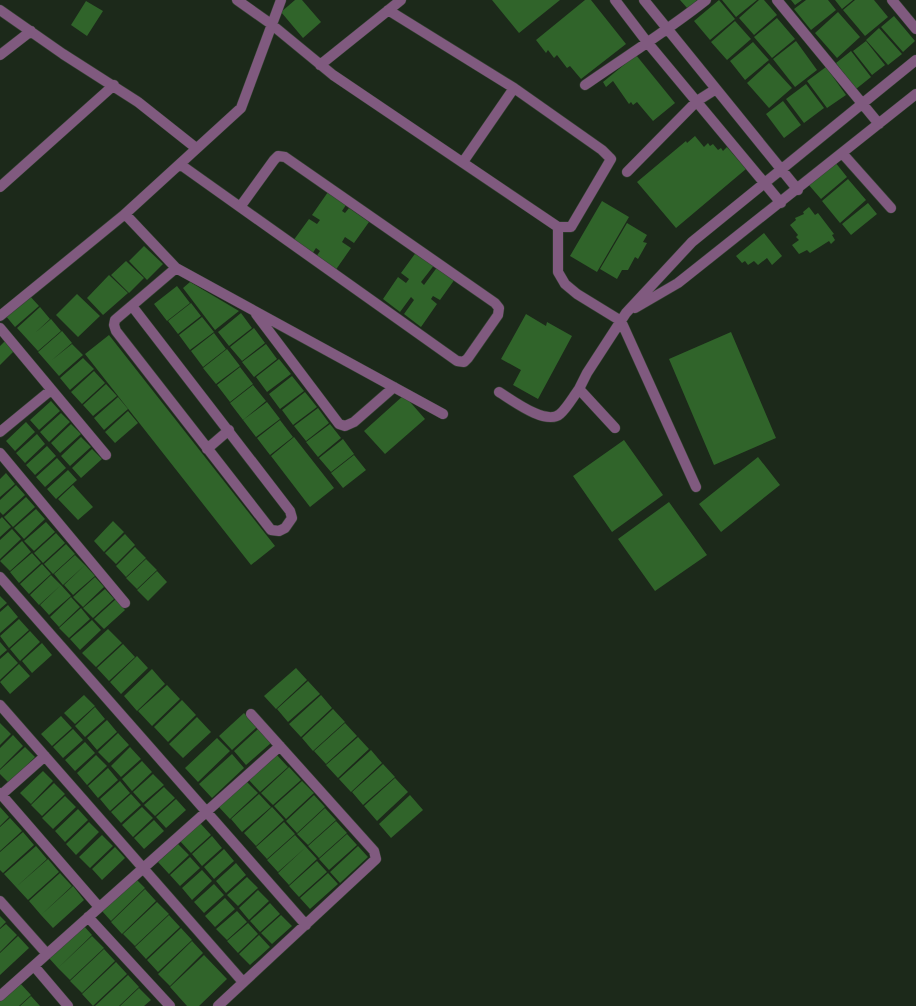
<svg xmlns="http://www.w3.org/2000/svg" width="916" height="1006" font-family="'Alegreya Sans',sans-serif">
<rect width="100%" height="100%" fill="#1c291a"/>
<!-- building -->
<path fill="#30642a" d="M295,0H302L321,22L303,38L281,12Z
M492,0H560L519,33Z
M585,0H591L626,44L581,79L570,66L567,68L557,55L554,58L548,50L546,53L536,40Z
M680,0H697L688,9Z
M719,0L735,19L710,40L694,21Z
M722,0H757L736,17Z
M759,0H764L777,15L754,35L739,18Z
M791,0H802L795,5Z
M806,0H828L836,10L811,30L794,9Z
M835,0H853L842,9Z
M855,0H874L888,17L865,36L843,10Z
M86,1L103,11L87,36L71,25Z
M838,12L860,37L837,58L815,33Z
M894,16L915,41L903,52L881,27Z
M777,18L795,39L772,58L754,37Z
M735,21L751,39L727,60L711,42Z
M879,28L902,54L888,65L866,40Z
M796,41L817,70L795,87L773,59Z
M866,41L885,65L872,75L853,51Z
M753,42L769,60L745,80L730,61Z
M851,51L871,77L856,89L836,63Z
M636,55L675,103L653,121L637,102L633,105L631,102L629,104L613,81L606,87L603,82Z
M769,63L792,88L769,108L747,83Z
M826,67L846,95L827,108L807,81Z
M806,84L824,108L804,123L786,99Z
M783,101L801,125L784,138L766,114Z
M695,136L704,147L708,143L710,146L713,144L718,150L721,148L723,151L727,147L746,169L676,228L637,182L686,141L687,143Z
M835,162L847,177L821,199L808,184Z
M848,179L866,200L840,223L822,201Z
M328,192L346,205L342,211L345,213L349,208L369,222L354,243L345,237L342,242L351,248L335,271L316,257L320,251L316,248L312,254L293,241L309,219L317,224L320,220L312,215Z
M602,201L629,217L597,272L570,256Z
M868,203L877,214L851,235L842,224Z
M809,207L815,215L818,213L834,234L832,235L835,240L831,244L829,241L810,253L807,250L799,254L792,245L799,240L796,237L798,235L790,225L796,220L795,218L804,214L803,212Z
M627,223L647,235L643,242L647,243L638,259L635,257L628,270H622L617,279L600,269Z
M764,233L782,256L772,265L767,258L758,265L754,261L748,265L745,261L742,263L736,256Z
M144,246L163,264L147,280L129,261Z
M417,251L435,264L421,282L424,285L438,266L455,279L440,300L433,296L431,299L437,304L421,327L404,314L414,300L411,297L400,312L383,299L398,277L406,283L409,279L401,273Z
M126,261L144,278L129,293L111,275Z
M109,275L128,293L103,315L87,298Z
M190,282L239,311L215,330L183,288Z
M177,286L190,303L167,321L154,304Z
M28,294L39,306L15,327L5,315Z
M77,294L100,316L78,337L56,315Z
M191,303L201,316L178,334L168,321Z
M40,307L50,319L35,333L51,319L61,331L38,351L17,328Z
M241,313L252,328L229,346L218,332Z
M526,314L546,326L547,322L572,336L538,399L513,385L521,370L501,359Z
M202,317L214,332L190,350L179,335Z
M254,328L265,343L242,361L230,347Z
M62,331L72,343L52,360L72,344L83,355L59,376L38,352Z
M731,332L776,438L714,465L669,359Z
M214,333L226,349L203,367L191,351Z
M109,335L275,546L251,565L85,354Z
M5,341L14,351L0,365V346Z
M266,344L277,359L254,377L242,362Z
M227,349L240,366L216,384L203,368Z
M83,358L94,369L70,390L60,378Z
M279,359L291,374L267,392L256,377Z
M240,367L253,384L230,402L217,385Z
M94,371L105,383L82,404L71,392Z
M292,376L304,391L280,409L269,394Z
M106,384L117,396L93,416L83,405Z
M253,385L266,401L243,420L230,403Z
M305,392L317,407L293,425L282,410Z
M404,395L425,419L385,454L364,431Z
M118,397L128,409L104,430L94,418Z
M51,401L60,411L39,430L30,420Z
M267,402L280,419L256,437L243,420Z
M318,408L329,423L306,441L294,426Z
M128,411L138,423L115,443L105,432Z
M61,413L70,422L49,442L40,432Z
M280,420L293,437L270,455L257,438Z
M26,422L35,432L15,451L6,441Z
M71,424L81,434L60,453L51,443Z
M330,424L341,438L318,457L306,442Z
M37,434L45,444L25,463L16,453Z
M81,437L91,447L70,466L61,456Z
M294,437L334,488L310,507L271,456Z
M343,439L354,454L331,472L319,458Z
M624,440L663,495L612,532L573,476Z
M47,446L56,456L35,475L26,465Z
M92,449L102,459L81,478L72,468Z
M354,455L366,470L343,488L331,473Z
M758,457L780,485L721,532L699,504Z
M57,458L66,468L45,487L36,477Z
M68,470L77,480L56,499L47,489Z
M6,473L15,484L0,497V479Z
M16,485L25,495L3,515L0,512V500Z
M73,485L93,507L78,520L58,499Z
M26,497L35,507L13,527L4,517Z
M669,502L707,555L655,591L618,539Z
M36,509L45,519L24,539L14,528Z
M2,517L11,527L0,537V519Z
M113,521L124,532L104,552L94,541Z
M46,522L55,532L34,551L24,541Z
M12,529L21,539L0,559V540Z
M56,533L65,543L43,563L34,553Z
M125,534L135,545L116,564L105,553Z
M22,541L31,552L10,571L0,561Z
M66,544L75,554L53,574L44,564Z
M135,547L146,558L126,577L116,566Z
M32,553L41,563L19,583L10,572Z
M75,555L85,565L63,585L54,574Z
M146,559L157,570L137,589L126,578Z
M42,564L51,574L29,594L20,584Z
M85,565L95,576L73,595L64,585Z
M157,571L167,582L148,601L137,590Z
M51,575L61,585L39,605L30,595Z
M95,577L104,587L83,607L73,597Z
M61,585L71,596L49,615L40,605Z
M105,589L114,599L93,618L83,608Z
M0,596L7,603L0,609Z
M71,597L80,607L59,627L50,617Z
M116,599L125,610L104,629L94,619Z
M8,605L18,617L0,633V612Z
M81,608L90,619L69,638L59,628Z
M19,619L29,630L9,648L0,636Z
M92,620L101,630L80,650L70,639Z
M108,629L122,643L96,667L82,653Z
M30,631L40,642L20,661L10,649Z
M0,642L7,650L0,656Z
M42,643L52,655L32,673L22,661Z
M123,644L135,657L109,681L97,668Z
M8,652L18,663L0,680V659Z
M137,656L148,668L121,694L110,682Z
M19,664L30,676L10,694L0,682Z
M296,668L307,680L276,709L264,696Z
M152,669L165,684L137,711L124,696Z
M308,681L320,694L288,722L277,709Z
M167,685L180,699L152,726L138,711Z
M84,695L95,706L75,724L64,713Z
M321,695L332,708L301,737L289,724Z
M182,700L196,715L168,742L154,727Z
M95,707L105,719L85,737L75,726Z
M333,709L345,722L313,751L302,738Z
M244,713L257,727L232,750L219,736Z
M61,716L72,728L52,746L41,734Z
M197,717L211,732L183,758L169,744Z
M107,720L117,732L97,750L87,738Z
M0,723L11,734L0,745Z
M345,723L357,736L326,764L314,751Z
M73,729L83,740L63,758L53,747Z
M258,729L271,743L246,765L234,751Z
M118,733L129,745L109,763L98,752Z
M13,735L23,746L0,769V748Z
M358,737L369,749L338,778L326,765Z
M217,738L230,751L198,782L185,768Z
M85,742L95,753L75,771L65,760Z
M25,747L35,757L9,783L0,774V770Z
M130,747L141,759L121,777L111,766Z
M371,750L382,763L351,792L339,779Z
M232,754L244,768L212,798L199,784Z
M276,754L288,767L260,792L248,779Z
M96,755L107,766L87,785L77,773Z
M142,761L152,772L132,791L122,779Z
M383,764L395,777L363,805L352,792Z
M289,767L301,780L273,805L261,793Z
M108,768L118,780L98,798L88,786Z
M43,771L53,781L31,804L20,793Z
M153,774L164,785L143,803L133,792Z
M395,778L408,792L377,821L364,806Z
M120,781L130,793L110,811L100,799Z
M246,781L258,793L230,819L218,806Z
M302,781L314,793L286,819L274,806Z
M54,783L65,794L42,816L31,805Z
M164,787L175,798L155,816L144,805Z
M131,794L141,805L121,823L111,812Z
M259,794L271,807L242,832L231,819Z
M314,795L325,807L297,833L286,821Z
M410,795L423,810L391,838L379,824Z
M65,796L76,807L53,829L42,818Z
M176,799L186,810L166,828L156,817Z
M0,807L9,817L0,826Z
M142,807L153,818L133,837L122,825Z
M272,807L284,820L256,846L244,833Z
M325,808L336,820L308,845L297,834Z
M78,809L88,820L65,842L55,831Z
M10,818L22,831L0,851V827Z
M154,820L164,831L144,849L134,838Z
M336,821L347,833L319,858L308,846Z
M89,822L99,832L76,855L66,844Z
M284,822L295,834L267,859L256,847Z
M200,823L211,835L191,853L180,841Z
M23,832L34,845L3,873L0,870V852Z
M347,834L357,845L329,870L319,859Z
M102,835L113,846L90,868L79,857Z
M295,835L306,847L278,872L267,860Z
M212,836L222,848L202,866L192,854Z
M178,844L189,855L169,874L158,862Z
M36,846L47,859L16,887L4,874Z
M358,846L368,857L340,883L330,872Z
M115,847L125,858L102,880L92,869Z
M306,847L317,859L289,885L278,873Z
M224,849L234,861L214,879L204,867Z
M190,857L200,868L180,886L170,875Z
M48,859L59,872L28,900L16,887Z
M317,861L327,872L299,897L289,886Z
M236,863L246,875L226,893L216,881Z
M202,870L212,881L192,900L182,888Z
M60,873L72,886L41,915L29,901Z
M328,873L338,884L310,909L300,898Z
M247,877L258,888L238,906L227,895Z
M135,878L145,888L111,921L102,911Z
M214,884L224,895L204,913L194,902Z
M73,886L84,900L53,928L41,915Z
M145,889L156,901L122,934L111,922Z
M258,890L269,901L249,920L239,908Z
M225,898L235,909L215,927L205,916Z
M157,902L169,914L135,946L123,934Z
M270,903L280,914L260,932L250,921Z
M237,911L247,922L227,940L216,929Z
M169,915L180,927L146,959L135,947Z
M281,915L292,926L272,944L261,933Z
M0,916L6,922L0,928Z
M248,923L258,934L238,953L227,941Z
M6,924L17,935L0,952V929Z
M83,925L92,935L58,968L48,957Z
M181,928L192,940L158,972L147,960Z
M259,935L270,947L250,965L239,954Z
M18,936L29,948L0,975V953Z
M92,936L104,948L70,980L58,968Z
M192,941L203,953L170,986L158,974Z
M104,949L115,961L82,993L70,981Z
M204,955L227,979L199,1006H187L170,987Z
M116,962L127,974L93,1006L82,994Z
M128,975L139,987L119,1006H95Z
M19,982L31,995L19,1006H0V1000Z
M139,988L151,1000L144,1006H120Z
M31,996L40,1006H20Z"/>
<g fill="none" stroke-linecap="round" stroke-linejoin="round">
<defs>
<path id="minor" d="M237,0L271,24L333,75L558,227H571L611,159L602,150L514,88L388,10
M615,0L647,42L781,203
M644,0L798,190
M777,0L879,124
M892,0L916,29
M0,10L63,54L138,102L196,148
M0,55L31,31
M320,65L401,0
M585,85C625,57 667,31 706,0
M842,153L891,208
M463,162L514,88
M181,165L457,361L464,362L468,358L498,315L499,308L495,303L285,157L278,156L274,160L240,207
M627,172L697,101L716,89
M0,187L114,85
M125,214L176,268L443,414
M558,227V272L565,284L577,294L621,321L696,487
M132,306L290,511L292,518L285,528L279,531L271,530L116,331L114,325L115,320L176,268
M635,308L678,283L916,94
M256,314L339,424L345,426L354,422L394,387
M0,316L125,214L241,108L281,0
M0,328L106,455
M499,392C512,400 546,426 560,414C567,408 573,397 579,389
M615,428L579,389L587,373L626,313L692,242L916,60
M0,432L51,390
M207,449L229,430
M0,453L125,603
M0,577L306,925
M0,705L243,982
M0,793L99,907
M1,795L45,756
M0,901L47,954
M88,917L170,1006
M34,966L68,1006
M0,996L280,746
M218,1006L376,859L374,851L251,714"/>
</defs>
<!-- minor casing -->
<use href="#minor" stroke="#374435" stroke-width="11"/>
<!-- minor -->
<use href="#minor" stroke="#805a7f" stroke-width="10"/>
</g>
</svg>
